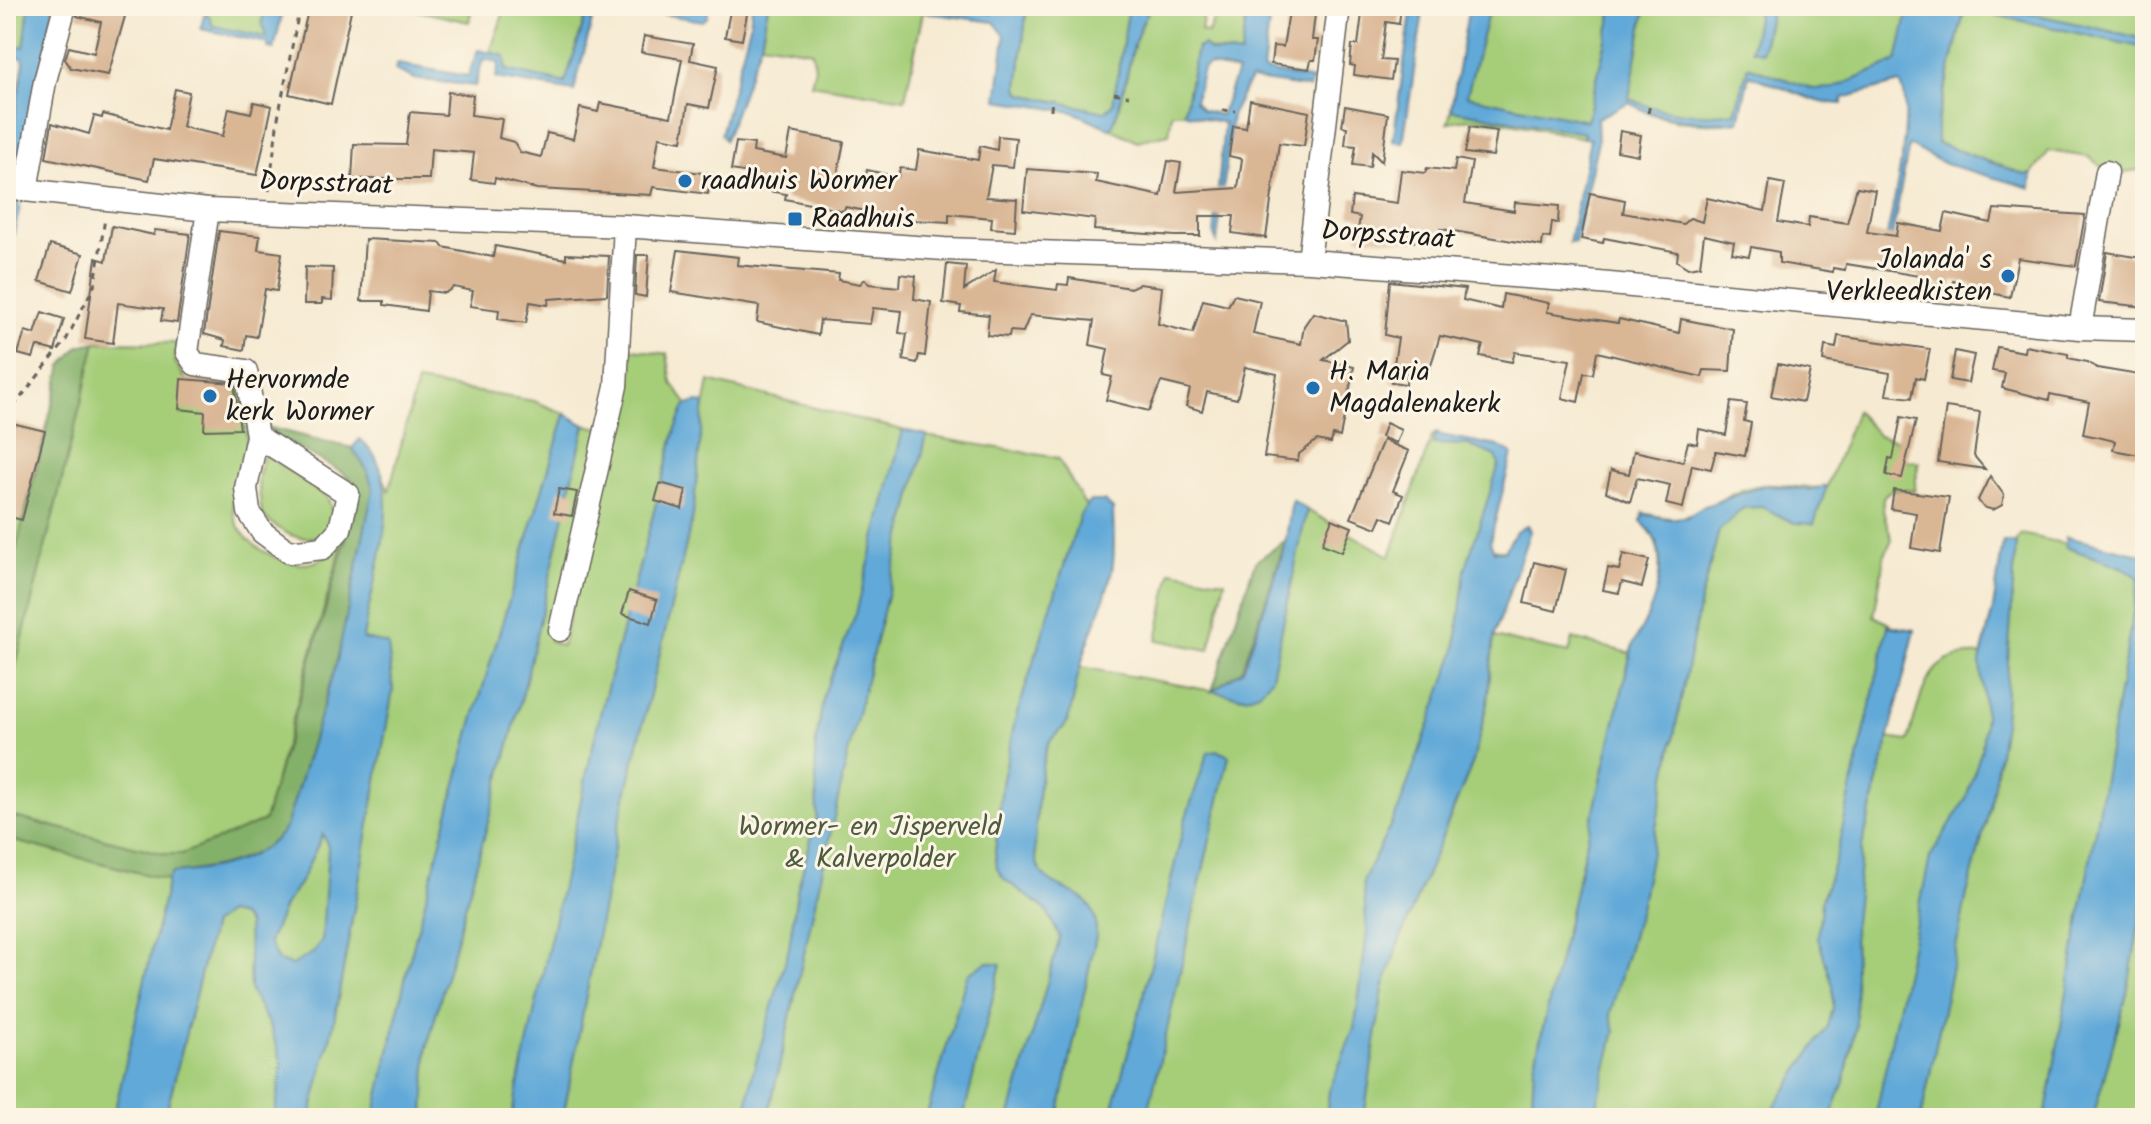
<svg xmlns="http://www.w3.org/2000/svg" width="2151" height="1124" font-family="Kalam,sans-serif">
<rect width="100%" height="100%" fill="#fcf5e5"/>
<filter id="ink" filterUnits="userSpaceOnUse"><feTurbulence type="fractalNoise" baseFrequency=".0125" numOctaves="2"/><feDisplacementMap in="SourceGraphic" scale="16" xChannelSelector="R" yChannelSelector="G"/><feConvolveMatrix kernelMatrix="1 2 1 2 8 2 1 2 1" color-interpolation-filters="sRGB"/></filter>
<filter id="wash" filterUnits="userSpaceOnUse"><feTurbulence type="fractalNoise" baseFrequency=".006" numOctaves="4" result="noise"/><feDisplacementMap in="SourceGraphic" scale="32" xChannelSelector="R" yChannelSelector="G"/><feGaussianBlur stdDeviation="1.8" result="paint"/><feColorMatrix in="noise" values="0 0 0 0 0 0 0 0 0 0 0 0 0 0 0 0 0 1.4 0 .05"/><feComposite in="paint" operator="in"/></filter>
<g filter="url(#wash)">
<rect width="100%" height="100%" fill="#f6ead2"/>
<!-- green -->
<path fill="#a6ce79" stroke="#61754a" stroke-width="2" d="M6,6H29L24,47L6,45Z
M208,6H266L262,22L269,43L202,26Z
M415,6H472L469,22L414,10Z
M506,6H588L566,83L505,70V56L490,52Z
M768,6H991L994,22L923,12L905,99L811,84L815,67L812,51L761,43Z
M1027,6H1129L1113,105L1105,113L1022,94L1018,89Z
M1152,6H1205L1201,31L1208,33L1219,6H1248L1242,55L1197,48L1184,113H1172L1169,134L1137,141L1111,129C1129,90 1127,41 1152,6Z
M1476,6H1611L1610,23L1583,138C1550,132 1478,111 1448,123Z
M1646,6H1759L1752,49L1762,52L1772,6H1909L1898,60L1904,71L1816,101L1749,75L1739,121C1704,126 1658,123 1629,102V80Z
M1998,6H2145V39Z
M1972,10L2145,48V169L2111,174L2089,157L2049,151L2032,174L2026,175L1937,143V122L1964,12Z
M96,342L176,343L175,362L186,380L241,384C243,406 249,432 245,453C241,469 234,484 233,501C231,535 264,556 293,563C315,568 333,554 344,537L264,821L182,854H165L6,815V705Z
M626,348L667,354L672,383L688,405L676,428L628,612L704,408L709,381L926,436L1058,458L1085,505L1102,501L1113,509L1112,569L1080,667L1224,693L1260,627L1268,590L1284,543L1292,544L1307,510L1390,556L1432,436L1436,433L1504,458L1478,532C1484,544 1489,551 1504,550L1520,534L1494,637L1569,653L1573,639L1630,653C1634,642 1640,634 1645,624C1660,594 1670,545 1641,522L1643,513C1657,516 1673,521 1687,516C1712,507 1735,488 1763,485C1785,483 1804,491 1827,486L1856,411L1878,435L1897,440L1895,459L1919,462L1914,491C1869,482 1883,511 1892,539L1884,557L1874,616L1893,626L1915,630L1886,738L1908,741C1922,697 1923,651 1981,655L1993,609L2003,542H2015L2021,534L2145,561V1118H6V839L168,879L172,873L275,843L366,470L353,450L375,456L389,491L417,382L534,401L569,415L509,649L531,654L585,425L601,428L550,641L562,646L625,384Z
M264,454L327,497L334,514L329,532C301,546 283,534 262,515L258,480Z
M6,482L31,490L6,589Z
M1171,571L1225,581L1209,650L1157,640Z"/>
<!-- forest -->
<path fill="#84b169" stroke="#506642" stroke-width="2" d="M96,342L6,705V589L62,366L79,346Z
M267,427L352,448L367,470L373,489L337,661L286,827C262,861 212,870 173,873L168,880L6,839V815L165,854H182L264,821L360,490C346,467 291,449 267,427Z
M1286,540L1242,670L1212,691L1255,562Z"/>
<!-- water -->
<path fill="#61a9d8" stroke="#3e627a" stroke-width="2" fill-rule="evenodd" d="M29,6H54L17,203L20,207L6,266V165L24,62L22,58L6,55V45L24,47Z
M266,6H284L274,49L268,48V43L201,29L204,14L209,16L213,26L266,37L262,22Z
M589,6H596L574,91L496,78L499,62L483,59L475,86L415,79L395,70L397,64L468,76L478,50L505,56L506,70L565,83Z
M616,6H709L707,18L702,21Z
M752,6H768L761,43L725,140L721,134L750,25Z
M925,6H957L992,14L991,6H1027L1018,89L1022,94L1105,112L1113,104L1129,6H1152C1127,41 1129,90 1111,129L1073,112L997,100L1005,36L994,22L929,13Z
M1248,6H1271L1263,70L1313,80L1309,88L1250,79L1232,114L1217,242L1214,236L1224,123L1184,113L1197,48L1204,45L1210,51L1241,55ZM1208,65L1237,71L1221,115L1202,110L1195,101L1203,69Z
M1412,6H1424L1403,143L1393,141Z
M1469,6H1490L1467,96L1587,121L1610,23L1611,6H1646L1629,98C1656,113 1704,117 1735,112L1748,66L1813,89L1834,88L1897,61L1909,6H1998L2145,39V48L1973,10L1964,12L1937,122V143L2026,175L2032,174L2031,188L1945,164L1909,145L1885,274H1879C1886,237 1918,110 1900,83L1843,98L1842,104L1820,102L1749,75L1739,121C1711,125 1652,119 1629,102L1597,118L1598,141L1575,242L1569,243L1590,139L1583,138L1584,133L1451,110Z
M1759,6H1772L1762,52L1751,50Z
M697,402L704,404L693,516L618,827L563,1118H511L599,718L676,428L685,406Z
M565,414L585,425L523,693L427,1048L424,1118H374L408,966L470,730Z
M903,430L927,435L847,758L768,1118H745L753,1072L789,948L797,891L817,817L815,748L824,694L856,613Z
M1435,434L1498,446L1512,454L1490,542L1494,551H1504L1516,532L1527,525L1530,531L1494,637L1487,704L1473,762L1402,934L1383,989L1364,1118H1326L1329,1091L1354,1028L1357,1011L1367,932L1363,881L1399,808L1455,652L1465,570L1499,464L1496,456L1468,445L1433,444Z
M360,439C413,482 370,581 363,639L388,644L393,690L333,1027L310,1118H274L282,1064L271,1029L250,990L248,924L241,916L228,913L213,924L165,1118H113L168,879L172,873C212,870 262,862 286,827L337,661L373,489L367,470L352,448ZM323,834L328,847L322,940L314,952L292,965L278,961L269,942L284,906L302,879Z
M1765,485L1808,490L1827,486L1814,524L1794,523L1762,507L1743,508L1719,531L1700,603L1640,909L1610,1014L1615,1031L1594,1118H1531L1534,1066L1633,644C1653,611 1678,551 1641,522L1643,514L1671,519L1687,517L1705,506Z
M1292,500L1307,510L1272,677C1254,706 1241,696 1212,691L1243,670L1284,551Z
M1090,501H1104L1113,509C1113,529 1116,551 1112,570C1106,603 1088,636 1080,668C1075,685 1074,706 1067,722C1063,731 1052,736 1048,745C1038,768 1036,822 1035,848C1035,905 1100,873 1096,936L1058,1118H1009L1060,937L1046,910L1004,879L997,869L995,852L1002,784L1015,720L1080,515Z
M2066,537L2145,555V891L2127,994L2093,1118H2045L2139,578L2124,568L2065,547Z
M2003,542L2016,543L2004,724L1990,808L1967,894L1921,1118H1875L1930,857L1966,798L1982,748L1985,717L1980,662L1993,609Z
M1888,626L1915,630L1862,847L1854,923L1856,1027L1844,1082L1830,1118H1767L1828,1026L1833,1007V986L1818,938L1821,902L1835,861Z
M1216,750L1229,756L1147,1118H1110L1144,994L1185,820L1208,752Z
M987,962L1001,964L963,1118H926L967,975Z"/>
<g id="blocks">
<!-- building -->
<path fill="#d9b694" d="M79,6H128L108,75L71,68L65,59L69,47L94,53L101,22L77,16Z
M309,6H352L331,104L289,94Z
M731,6L748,9L742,40L725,37Z
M1290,6H1316L1312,40H1318L1315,60H1311L1309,69L1271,64L1273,46L1283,47Z
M1363,6H1401L1399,24L1386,22L1381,60L1394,61L1391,80L1354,75L1355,66L1350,65L1352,45H1358Z
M644,36L693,44L690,60L718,66L709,108L688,104L682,141L659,137L654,167L711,174L708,194L653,187L651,195L537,189L495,178L494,183L471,180L474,153L431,149L429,179H352L354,144L406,145L410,112L446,115L448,92L473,95L471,115L502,119L499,138L514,142L520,152L541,157L547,133L573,139L580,108L598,112L600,103L671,117L682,59L641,52Z
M175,89L189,92L182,127L223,136L229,108L251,113L254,102L272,106L257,175L154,159L149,180L46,158L52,123L89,134L94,116L102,118L103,114L166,130Z
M1250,100L1309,112L1304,146L1279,143L1266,238L1232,233L1234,216H1200V236H1175L1094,230L1095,219L1023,210L1027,169L1097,174L1096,182L1161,196L1168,161L1181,163L1176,192L1238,188L1242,159L1229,156L1233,126L1246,128Z
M1345,106L1388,114L1382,162L1372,152L1370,167L1353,165L1356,146L1345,145L1347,127L1342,126Z
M1470,127L1497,131L1493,156L1465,153Z
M1620,131L1641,135L1638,155L1617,151Z
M791,132L844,142L837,177L864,183L867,170L898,177L900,168L916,170L919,150L978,160L980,146L997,150L998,136L1016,138L1013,167L992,165L986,197L1017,199L1015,230L991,228L992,218L949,214V222L912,220L845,207L844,211L785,199L786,194L746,187L749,173L731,170L736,142L754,144L753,152L786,158Z
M1456,159L1472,162L1465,203L1514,211L1515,202L1559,206L1558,223L1552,222L1550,238L1543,237L1542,246L1441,229L1439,243L1415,238L1414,242L1357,237L1360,217L1350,215L1352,197L1397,203L1401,170L1425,173L1427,168L1454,171Z
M1770,181L1785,184L1778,222L1808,227L1809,217L1847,223L1857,187L1875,190L1867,232L1896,236L1898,223L1942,231L1946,213L1991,223L1994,209L2085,215L2076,266L2018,258L2010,297L1986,292V288L1970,284L1953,281L1951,288L1919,280V276L1878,269L1846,264L1845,270L1833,268V272L1779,263V252L1751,247L1749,256L1732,253L1734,242L1704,235L1700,266L1688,268L1677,261L1678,252L1604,238L1603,243L1581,239L1590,193L1625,200L1623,213L1683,224L1690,218L1702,222L1707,198L1765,211Z
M112,226L154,235L155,230L190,234L177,323L161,321L163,309L118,303L113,343L85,339L96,258L106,261Z
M219,231L260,236L258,250L282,253L277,291L265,289L257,337L246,335L244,350L224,346L225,340L204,334Z
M365,239L440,243L443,247L493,257L495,246L566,259V254L609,256L607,295L549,299L548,305L530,302L526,323L498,319L499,310L470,306L473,291L454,287L445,293L428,291L426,311L384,305V301H361Z
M50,245L83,254L72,291L39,281Z
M678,250L738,257L737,265L839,274L838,280L860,284L865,279L869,284L899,287L900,274L916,276L914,299L931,302L925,356L919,355L917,363L903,360L907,334L899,333L902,311L873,308L870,324L820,320L818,335L757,322L759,306L671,292Z
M2107,252L2141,258L2140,264L2145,265V307L2099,302Z
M637,255H649L646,297L635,295Z
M947,264L966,266L964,290L996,270L994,282L1057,290L1058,284L1068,285L1069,278L1130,288L1139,284L1162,287L1158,324L1193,333L1203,300L1228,306L1234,295L1260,301L1253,334L1301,344L1304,326L1313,313L1346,321L1348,340L1323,360L1354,367L1340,437L1333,435L1331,443L1317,440L1299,454L1298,461L1264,457L1277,374L1245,367L1237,399L1207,392L1202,411L1186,406L1190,389L1161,382L1149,411L1106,400L1112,377L1103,375L1108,349L1090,345L1094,321L1030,315L1023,332L1010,331L1009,337L987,335L989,315L960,312L961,306L943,303Z
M305,267L333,268L332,300L322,299V304H304Z
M1390,281L1465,289L1463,300L1501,309L1503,294L1549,303L1547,312L1618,323L1619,319L1679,333L1681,319L1733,329L1730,371L1704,370L1702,377L1597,352L1593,374L1584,373L1578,402L1562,398L1570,360L1515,352L1512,362L1480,356L1483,345L1440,336L1428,374L1407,370L1406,384L1391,382L1398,338L1385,335Z
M42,312L64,319L55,351L37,346L33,358L18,354L25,331L35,334Z
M1838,336L1930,349L1924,379L1916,377L1912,398L1886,395L1890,373L1823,361L1825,346L1836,348Z
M2025,346L2068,354V358L2087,362L2097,368L2145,376V456L2113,450L2115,441L2083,434L2089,402L2050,394L2049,400L2002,388L2005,373L1992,371L1997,347L2024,352Z
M1955,351L1974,355L1968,383L1950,380Z
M1778,364L1810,370L1803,402L1771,396Z
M181,379L234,383L240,429L204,430L205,412L179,409Z
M1731,402L1747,404L1744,421L1751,423L1745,456L1716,451L1711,469L1692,465L1683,508L1666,504L1670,485L1637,478L1630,502L1606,492L1611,470L1629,474L1634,451L1683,462L1688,442L1697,444L1699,429L1726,435Z
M1946,407L1980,412L1974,456L1985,469L1938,462Z
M1901,417L1916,420L1902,478L1886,475L1889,458L1893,459Z
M12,423L45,431L22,520L6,516V447Z
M1386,423L1401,430L1396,443L1381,437Z
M1383,440L1409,451L1393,491L1403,495L1393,521L1382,516L1377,528L1351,518Z
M1990,476L2004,495L2002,505L1993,510L1983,507L1978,500Z
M660,483L686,490L682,509L655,501Z
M559,489L577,492L572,516L554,513Z
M1894,490L1949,497L1940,553L1911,548L1916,513L1891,509Z
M1332,519L1352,527L1342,552L1322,544Z
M1623,554L1649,560L1642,587L1622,582L1619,593L1603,590L1608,568L1619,570Z
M1534,562L1566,570L1556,611L1524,603Z
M629,591L657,600L651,623L622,614Z"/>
</g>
</g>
<g filter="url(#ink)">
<use href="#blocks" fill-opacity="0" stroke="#68645c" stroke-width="2"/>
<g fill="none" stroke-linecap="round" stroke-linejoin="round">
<defs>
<path id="minor" d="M6,188L208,210L625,226L944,249L1309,261L1567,280L2080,328L2145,330
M26,190L45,81L65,6
M208,210L187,352L195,364L246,371L257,436L246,488L249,512L262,532L289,552L323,548L340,529L348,494L257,436
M1309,261L1339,6
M2080,328L2107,172
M560,630L616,386L625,226"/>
</defs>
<!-- minor casing -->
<use href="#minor" stroke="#68645c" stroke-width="25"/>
<!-- path -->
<path stroke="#68645c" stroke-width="3" stroke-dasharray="6 6" stroke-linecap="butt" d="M653,12L654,6
M1114,93L1129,96
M1051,110L1052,98
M1222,110L1235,111
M1648,113L1650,105
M269,191L278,118L300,6
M6,416L65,342L95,284L105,218"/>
<!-- minor -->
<use href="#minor" stroke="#fff" stroke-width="22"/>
</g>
</g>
<!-- markers -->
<g fill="#1f6fb2" stroke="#fcf5e5" stroke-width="3">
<circle cx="685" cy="181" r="8"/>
<rect x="787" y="211" width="16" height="16" rx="4"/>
<circle cx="2008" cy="276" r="8"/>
<circle cx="1313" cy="388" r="8"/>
<circle cx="210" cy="396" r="8"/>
</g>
<g text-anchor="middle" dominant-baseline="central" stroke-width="6" stroke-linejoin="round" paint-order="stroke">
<!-- poi labels -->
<g font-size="28" fill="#1c1c1c" stroke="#fcf5e5" text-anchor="start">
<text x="701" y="181">raadhuis Wormer</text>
<text x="811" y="219">Raadhuis</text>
<text x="1992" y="260" text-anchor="end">Jolanda' s<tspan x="1992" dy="32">Verkleedkisten</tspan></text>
<text x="1329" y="372">H. Maria<tspan x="1329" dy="32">Magdalenakerk</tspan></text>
<text x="226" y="380">Hervormde<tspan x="226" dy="32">kerk Wormer</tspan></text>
</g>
<!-- street labels -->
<g font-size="28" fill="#1c1c1c" stroke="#fcf5e5">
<text transform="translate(326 184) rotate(2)">Dorpsstraat</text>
<text transform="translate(1388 236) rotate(4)">Dorpsstraat</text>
</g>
<!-- park labels -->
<g font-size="28" fill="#4c5a3d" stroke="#fcf5e5">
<text x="870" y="827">Wormer- en Jisperveld<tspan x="870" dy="32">&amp; Kalverpolder</tspan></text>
</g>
</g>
<!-- margin -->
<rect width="2151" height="1124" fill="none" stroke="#fcf5e5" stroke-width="32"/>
</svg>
